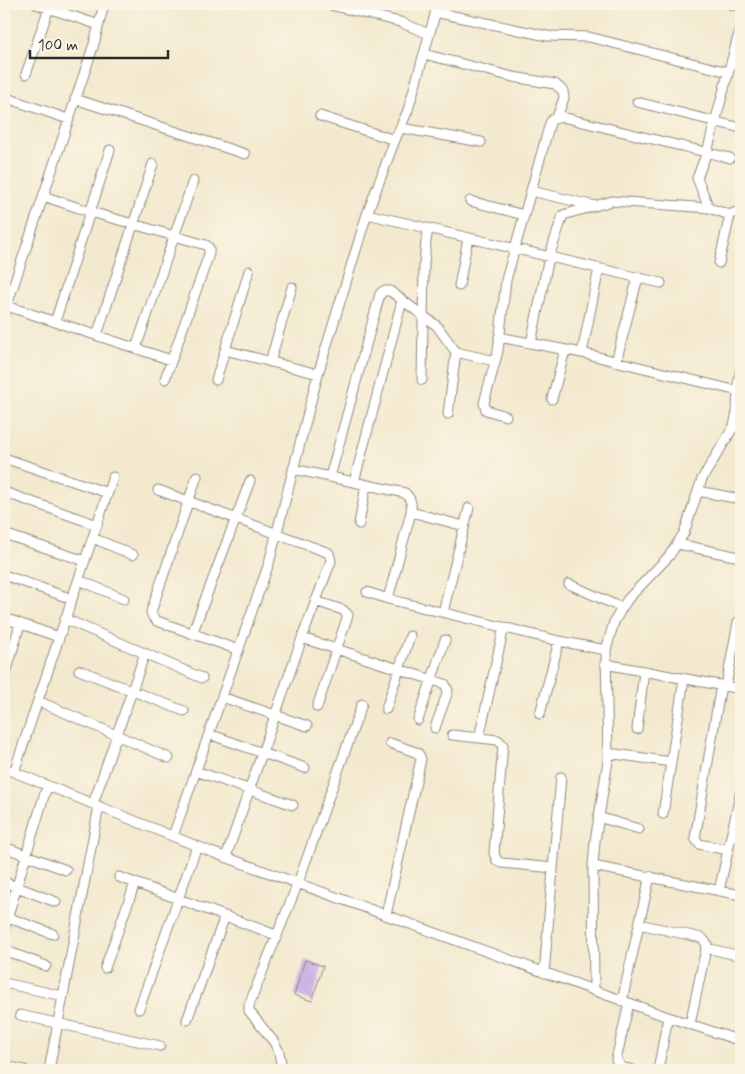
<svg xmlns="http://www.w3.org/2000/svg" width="745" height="1074" font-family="Mynerve,sans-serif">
<rect width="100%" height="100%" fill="#fcf5e5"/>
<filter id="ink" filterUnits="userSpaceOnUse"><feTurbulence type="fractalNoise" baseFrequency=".02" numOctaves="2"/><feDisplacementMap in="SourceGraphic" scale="10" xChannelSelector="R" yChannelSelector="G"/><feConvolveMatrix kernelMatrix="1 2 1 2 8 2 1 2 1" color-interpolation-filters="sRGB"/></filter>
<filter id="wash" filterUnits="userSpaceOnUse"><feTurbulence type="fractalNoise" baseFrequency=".0096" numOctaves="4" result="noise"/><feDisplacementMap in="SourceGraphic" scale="20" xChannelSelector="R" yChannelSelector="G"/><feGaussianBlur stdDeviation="1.12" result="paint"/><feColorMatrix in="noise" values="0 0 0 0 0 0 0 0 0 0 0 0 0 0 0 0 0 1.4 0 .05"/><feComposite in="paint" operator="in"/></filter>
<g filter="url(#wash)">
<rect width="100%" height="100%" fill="#f3e9cf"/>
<g id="blocks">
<!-- building -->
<path fill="#c4a8e2" d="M305,960L323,966L312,1001L294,995Z"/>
</g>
</g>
<g filter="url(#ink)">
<use href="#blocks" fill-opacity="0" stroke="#8f8a7d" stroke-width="1"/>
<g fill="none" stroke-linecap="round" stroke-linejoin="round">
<defs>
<path id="minor" d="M36,4L99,25
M326,4L400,22L429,34
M729,4L741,7
M4,11L6,4
M435,12L547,36L589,37L728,72
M424,54L513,77L555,84L563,91L564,98L557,117
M26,74L49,8
M4,97L68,119
M75,99L245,154
M637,102L741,128
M320,116L395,140
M401,128L481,142
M531,191L595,206
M43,196L91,212L206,245L209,248V254L165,379
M470,201L524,215
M367,214L661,283
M730,215L709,208L697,178L707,152L741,26
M719,263L730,215L736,212L741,214
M459,286L468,238
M4,305L171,360
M4,314L94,44L104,4
M55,322L110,150
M97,335L153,164
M499,337L582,353L738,391
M531,343L549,257L563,215L612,201L709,208
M136,348L193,181
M225,350L318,374
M582,353L599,268
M270,362L292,287
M616,362L638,277
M216,380L249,271
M422,380L424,264L426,241L428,229
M552,399L565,350
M448,414L456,352
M506,416L486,410L484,403L498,351L506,280L550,123L553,119L562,117L730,158
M4,458L108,493
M293,469L405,493C411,499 412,503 411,512L388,599L559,641L606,650
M197,476L151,612L153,617L157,621L239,650
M330,477L380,294L383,291H390L437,326L456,352L495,361
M354,482L402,301
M158,490L329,553L331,561L302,638
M698,491L740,499
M4,492L97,525
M411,512L464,526
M359,524L366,485
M4,534L85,561
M93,538L133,555
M678,544L734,556
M4,575L72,599
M79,580L124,599
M569,584L622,608
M367,592L388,599
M315,601L343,610L348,615L317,707
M443,612L469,508
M4,618L59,637
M65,619L202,678
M192,634L250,481
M605,664L741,689
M79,670L184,711
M4,680L20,624
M721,685L695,838L699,844L728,850
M726,686L738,622
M222,697L307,726
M38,701L169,758
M386,709L410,636
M540,714L559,641
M418,720L445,640
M637,729L644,671
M209,734L305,768
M452,735L498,740L503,745L494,853L497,861L502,863L553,868
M479,738L504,627
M608,753L671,762
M4,768L214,853L665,1016L741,1041
M196,771L293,805
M14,772L113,477
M93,804L145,653
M663,814L684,679
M598,817L639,829
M173,836L269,563L318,374L367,214L395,140L408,110L438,4
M4,847L66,870
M226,857L302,638L445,684L448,691L435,728
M593,866L741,895
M119,877L276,935
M4,882L56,902
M719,891L741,791
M386,915L421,759L418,753L390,743
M4,916L53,934
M639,924L702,938L707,944L690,1024
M4,929L47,786
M706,948L741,956
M4,950L46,966
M105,968L135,883
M544,973L561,777
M4,983L63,996
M594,991L593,866L595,841L608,761L606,650L614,622L622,608L628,599L669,556L684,533L702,479L734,426L737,412L738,384L741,369
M622,1001L650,876
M629,1003L616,1060L622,1067L633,1070
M139,1009L197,846
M20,1015L160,1046
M187,1020L225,916
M4,1066L24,1070
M49,1070L99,806
M282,1070L279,1052L274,1042L249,1011V1005L298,883L362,704
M658,1070L668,1017"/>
</defs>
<!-- minor casing -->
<use href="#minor" stroke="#8f8a7d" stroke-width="11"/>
<!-- minor -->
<use href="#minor" stroke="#fff" stroke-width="9"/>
</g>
</g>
<!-- margin -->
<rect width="745" height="1074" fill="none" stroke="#fcf5e5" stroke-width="20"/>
<!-- scale -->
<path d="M30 50v8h138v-8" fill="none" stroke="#2b2b2b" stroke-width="2.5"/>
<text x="38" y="50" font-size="15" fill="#2b2b2b" stroke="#fcf5e5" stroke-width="4" paint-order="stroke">100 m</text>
</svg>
